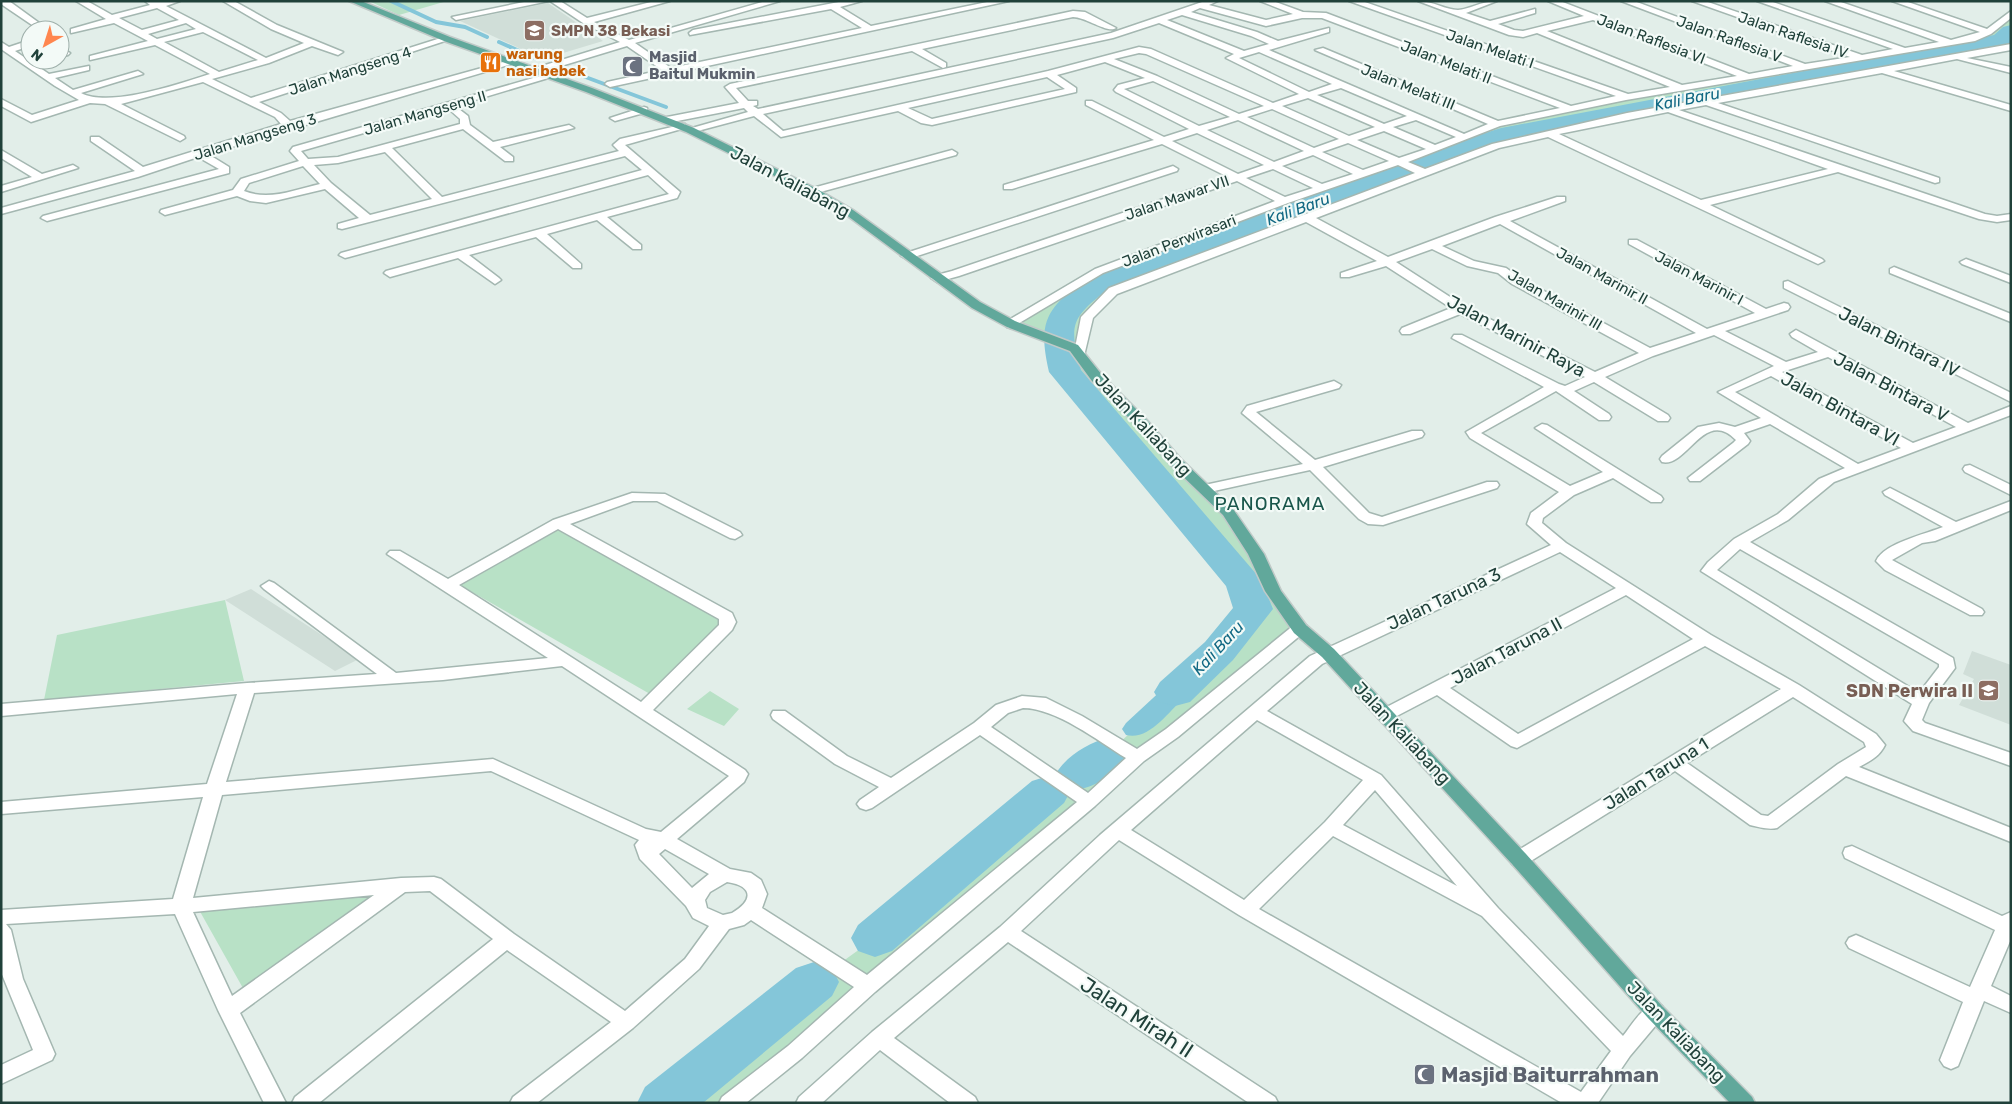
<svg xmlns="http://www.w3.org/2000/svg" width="2012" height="1104" font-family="Rubik,sans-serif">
<rect width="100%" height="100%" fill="#e2eee9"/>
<!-- built -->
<path fill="#d0ded8" d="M548,3L603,41L543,59L460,21Z
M251,589L359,659L335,671L225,600Z
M1972,651L2011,665V725L1959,705L1974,679L1963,674Z"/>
<!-- green -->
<path fill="#b8e1c6" d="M369,1H447L399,15Z
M2011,17V47L1888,68L1497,146L1113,291L1087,317L1080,353L1228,512L1300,629L730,1103H663L814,982L878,936L1048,792L1077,775L1117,745L1219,651L1253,609L1244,584L1065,372L1061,343L1011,324L1099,271L1499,125L1629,98L1974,40Z
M558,528L722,621L716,629L650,694L458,584Z
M225,600L244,681L44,700L57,635Z
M710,691L739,709L724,726L687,709Z
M384,894L244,990L198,908Z"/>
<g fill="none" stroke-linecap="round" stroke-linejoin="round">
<!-- stream -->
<path stroke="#84c6d9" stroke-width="4" d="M391,1L436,22L465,27L487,37
M499,42L537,59
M564,69L666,107"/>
<!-- canal -->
<path fill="#84c6d9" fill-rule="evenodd" d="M1175,684L1184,686L1187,692L1184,698C1168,712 1149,741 1126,735L1122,729L1126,723L1166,686Z"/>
<!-- river -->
<path fill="#84c6d9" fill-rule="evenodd" d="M2011,25V43L2001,47L1515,140L1462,156L1108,289C1072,318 1068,323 1081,370L1258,576L1263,584L1273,609L1233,660L1190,702L1175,706L1160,702L1154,692L1160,682L1205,642L1233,608L1226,586L1049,372C1037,320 1047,308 1088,277L1444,146L1501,128L1994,35L2003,27Z
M1109,737L1124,742L1131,752C1119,771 1091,794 1068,788L1070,792L1064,803L892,951L875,957L858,951L851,938L858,925L1032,781L1048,776L1057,779L1055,775C1066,756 1088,743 1109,737Z
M814,962L832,968L839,982L832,996L703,1103H637L645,1087L796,968Z"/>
<defs>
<path id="minor" d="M1,1H9L42,25L35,27L1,4Z
M76,1H87L112,15L150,5L145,1H180L166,6L266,58L304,43L271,29L223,1H234L277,25L343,52L338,55L312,46L269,63L212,79L251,98L444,37L451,39L259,102L281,113L290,121L507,61L515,63L208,154L229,167V173L47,221L41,218L43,216L219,169L198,157L138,177L1,214V208L135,171L91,141V137H99L143,167L281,124L275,117L203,82L121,104L184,136L185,138L180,141L105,104L90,103L31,122L1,106V99L32,115L79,100L55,86L1,49V42L9,47L30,40V46L15,51L49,74L89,66V70L55,78L73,90L138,71L143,74L81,93C110,108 178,84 210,74L155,45L90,60V56L148,41L114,23L71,33V29L106,19ZM157,8L179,20L142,30L119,18ZM186,23L196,29L157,39L148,34ZM203,32L258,60L219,72L164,42Z
M529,1H549L456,20L452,17Z
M550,1H560L587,18L655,1H670L594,22L629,40L766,1H780L635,43L671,68L862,28L831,9L690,35L689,33L693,30L844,1H862L840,7L871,26L992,1H1009L610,87L605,84L607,82L662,70L627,46L538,73H532V69L620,42L583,23Z
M1205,1H1218L1209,5L1266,20L1293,14L1260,1H1273L1303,12L1326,13L1571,106L1616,96L1349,1H1362L1628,94L1670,87L1537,33L1523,37L1509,35L1418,1C1433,1 1446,10 1458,10C1467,10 1482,1 1497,1L1466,13L1490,21L1535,9V13L1498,24L1514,30L1523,31L1584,16L1548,1H1560L1749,74L1793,66L1621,1H1634L1805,64L1850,57L1692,1H1705L1862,55L1893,49L1757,1H1770L1905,48L1939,42L1825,1H1838L1951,40L1980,32L1892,1H1905L1987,29L2011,11V18L1991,34L1975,41L1626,100L1500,126L1408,162L1425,169L1492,144L1627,113L2011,44V50L1967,58L2011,67V73L1957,59L1894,71L2011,105V111L1882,73L1718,103L1939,178V182L1935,183L1706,105L1679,110L1985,214L1997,216L2011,214V220L1997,222L1979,219L1838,172L1710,205L1822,259L1824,261L1818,264L1548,137L1499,148L1316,218L1388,257L1495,217L1557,197H1565V201L1510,221L1707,329L1755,313L1629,244V240H1637L1766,309L1784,303L1788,304L1790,307L1788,310L1725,331L1786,362L1818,352L1792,337L1790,334L1796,330L1968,423L2011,406V415L1834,482L1788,520L1750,542L1953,658L1955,668L1929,703L1922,720L1925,723L2011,753V766L1913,731L1904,721L1912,704L1701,571L1708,562L1734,539L1778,514L1819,479L1845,468L1770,424L1744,433L1750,441L1748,444L1700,481H1690L1688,478L1733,443L1736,440C1704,407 1687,468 1662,462L1660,459L1662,456L1698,427L1719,423L1735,427L1761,418L1718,392L1774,366L1714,335L1653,356L1605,377L1668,415L1670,418L1668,421H1658L1594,382L1574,391L1609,414L1611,417L1609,420H1599L1556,391L1481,433L1570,486L1603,472L1535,428L1542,424L1547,425L1661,496L1663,499L1661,502H1651L1613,478L1574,495L1543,518L1542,523L1566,543L1711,635L1799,685L1876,734L1885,745C1879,757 1870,761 1859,767L2011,828V842L1846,776L1777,828C1768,830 1759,827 1750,825L1675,771L1526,864L1519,866L1512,864L1510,859L1512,854L1781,689L1705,646L1517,748L1511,746L1437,695L1391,719H1379L1377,715L1379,711L1616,588L1560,552L1322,664L1267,711L1381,775L1498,908L1623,1036C1633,1024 1645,1000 1662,1006L1665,1012L1662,1018L1630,1056L1598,1103H1562L1239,915L1119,840L1021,931L1275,1097L1278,1103H1249L1008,942L894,1038L975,1097L978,1103H950L880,1050L822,1103H796L799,1097L872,1032L1000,927L1100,835L1310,656L1551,545L1527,524L1531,513L1559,492L1470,438L1466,432L1544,387L1452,338L1454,335H1462L1559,384L1565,386L1585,377L1460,314L1410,334H1402L1400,331L1402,328L1451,308L1386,266L1349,277H1341V273L1377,261L1306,222L1117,294L1093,318L1084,356H1076L1074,353L1081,317L1109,288L1415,173L1398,165L1288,203L1103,273L1011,328L1007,327L1005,324L1007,321L1095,269L1275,201L1237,181L959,276L937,282L931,278L933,276L952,271L1228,177L1162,144L1012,189H1004V185L1154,140L1086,105V101H1092L1164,137L1189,129L1116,92L1114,90L1118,85L1145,78L1105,62L1057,75L1076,88V92L932,125L921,123L898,111L781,137L754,116L690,133L685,130L748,112L744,108L667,123L662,120L667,117L739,103L725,87L730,84L1073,11L1085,12L1116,28C1108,34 1086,17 1073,17L922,49L946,63V67L943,68L912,51L736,88L748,101H757V105L753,106L758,109L1111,33ZM1200,8L1266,26L1302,18H1322L1560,108L1498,121L1323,48L1315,50L1488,124L1464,134L1269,50L1329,32V28L1278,41L1257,32L1191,12ZM1182,15L1251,36L1269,44L1244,51L1167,20ZM1593,20L1737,76L1682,85L1547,31ZM1159,23L1234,54L1226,58L1299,94L1273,103L1151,49L1139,47L1048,71L783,131L763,114L1113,38ZM1259,52L1332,84L1309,92L1239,58ZM1139,53L1146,54L1264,106L1239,114L1157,76L1114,59ZM1047,77L1065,89L932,119L908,108ZM1153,81L1230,117L1199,126L1124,89ZM1341,88L1407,116L1384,124L1317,95ZM1308,98L1375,127L1349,136L1282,106ZM1272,109L1339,139L1314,148L1247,117ZM1668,112L1828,169L1701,200L1559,134ZM1238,120L1304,151L1274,162L1207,130ZM1416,120L1456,137L1435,145L1393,127ZM1384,131L1426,149L1399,158L1357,140ZM1197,133L1264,165L1238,174L1172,141ZM1348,143L1389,161L1363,170L1322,152ZM1313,155L1353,174L1322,184L1282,166ZM1273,169L1313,188L1285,197L1246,178ZM1500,224L1696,333L1650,348L1520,278L1506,268L1474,261L1442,246ZM1432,249L1467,266L1498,273L1512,284L1639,353L1595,372L1464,306L1396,262ZM1828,357L1956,427L1913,443L1782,372ZM1771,376L1901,448L1858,464L1735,392ZM1740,549L1939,664V667L1919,693L1717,570ZM1626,595L1693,639L1518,734L1450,688ZM1793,697L1864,742L1866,747L1838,764L1768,816L1761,815L1687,763ZM1257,720L1363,780L1325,822L1244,900L1131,830ZM1375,790L1457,886L1343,825ZM1333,836L1482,916L1611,1051L1581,1092L1259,909Z
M65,50L70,53L68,55L60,57V51Z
M547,74L555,76L455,106L468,116L470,125L493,142L569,125L574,128L500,147L513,157V161H505L463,129L392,148L442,197L619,151L613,145L620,139L685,124V128L625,145L680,192L677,198L607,217L641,245V249H633L597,220L547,234L581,264V268H573L536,237L469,255L499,278L501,280L495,284L458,258L390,277L384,273L386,271L669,194L648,175L349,257L345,258L339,255L341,253L642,170L625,156L342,229L338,228V224L359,218L325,189L266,203L250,201L237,196L165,215L160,212L161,210L233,190L241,179L299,161L290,151L293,147ZM444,110L451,111L460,119V124L338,157L308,159L301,151ZM385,152L432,199L370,215L331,183L314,165L338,163ZM303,166L320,184C294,190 269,201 244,191L249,183Z
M644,107L647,108V112L615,121L610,118Z
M1,150L42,174L73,165L78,168L1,192V186L32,177L1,158Z
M952,150L957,153L956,155L813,194L808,191L809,189Z
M1173,166L1178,169L1177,171L911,258L907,259L901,256L903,254Z
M1966,259L2011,276V283L1962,264L1960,262Z
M1894,267L2011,314V322L1890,273V269Z
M1788,281L2011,393V402L1784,288V282Z
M1334,381L1341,385L1339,388L1256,412L1315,460L1412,431H1422L1424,434L1422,437L1323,467L1369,513L1382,517L1487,482H1497L1499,485L1497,488L1383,525L1368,524L1359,519L1310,470L1205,493L1200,492L1198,489L1200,486L1303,464L1242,413L1247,406Z
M1970,465L2011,485V495L1965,472L1963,469L1965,466Z
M1890,488L1956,522L2011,501V510L1935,541L1922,543L1892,560L1982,609L1984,612L1982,615H1970L1885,570L1876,561C1884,543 1926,534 1943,527L1885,495L1883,492Z
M632,493L665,494L740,532L742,535L735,539L730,538L657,501H633L570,524L732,613L736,622L732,630L653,710L745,770L748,774L744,782L677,839L730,869L751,873L761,880L767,894L762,908L867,975L1077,802L980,735L872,808L866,810L860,808L857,804L860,800L879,787L835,764L773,719L771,715L773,711H785L847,756L891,778L974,723L996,705L1022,696L1046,698L1082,716L1137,749L1166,729L1294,625H1306L1308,629L1178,737L1144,761L1095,806L875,992L802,1058L746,1103H719L722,1097L788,1046L854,987L751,920L744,925L729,929L699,969L633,1028L537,1103H510L513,1097L611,1022L507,950L319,1103H292L295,1097L493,939L430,891L405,892L240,1013L286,1103H264L218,1010L175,914L6,924L11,930L23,979L55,1054L52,1060L1,1084V1065L33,1050L1,972V910L173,899L203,797L1,814V802L207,784L237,694L1,716V704L247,683L377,674L264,589L261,586L269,581L274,583L396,673L548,658L387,554L390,551H400L448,579L553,520ZM558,529L719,619V625L641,702L459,585ZM562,666L729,776L661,832L646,829L493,759L226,782L254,693L443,680ZM1023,708C1056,708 1098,741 1126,758L1088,793L991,727L1008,713ZM491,771L639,840L635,845L640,859L686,906L693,918L709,926L685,959L625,1011L514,934L441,879L434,877L401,878L193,898L222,795ZM665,849L709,874L692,888L659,854ZM727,882C753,886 754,900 732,913L723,915L707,908L705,900L710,892ZM374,895L232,996L193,912Z
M1852,846L2002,916L2011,912V939L1991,986L2011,996V1013L1984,1001L1958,1066L1951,1069L1944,1066L1940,1060L1963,1002L1849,948L1846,943L1849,938L1856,935L1863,938L1970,987L1995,930L1845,858L1843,853L1845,848Z"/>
<path id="major" d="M349,1H361L450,37L592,88L694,128L817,189L853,210L980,302L1015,321L1078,345L1102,375L1145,418L1181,459L1233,509L1264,554L1281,591L1306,625L1334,649L1526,854L1662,1006L1752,1097L1755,1103H1730L1648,1018L1512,864L1322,657L1294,633L1265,591L1248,554L1223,515L1171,465L1135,424L1092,381L1070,351L1007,327L972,308L845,214L809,193L686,132L586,92L444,41Z"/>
</defs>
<!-- minor casing -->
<use href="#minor" stroke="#a4b7b1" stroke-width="3"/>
<!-- major casing -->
<use href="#major" stroke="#c1cac8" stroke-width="3"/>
<!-- minor -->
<use href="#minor" fill="#fff" fill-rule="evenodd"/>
<!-- major -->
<use href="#major" fill="#61a89b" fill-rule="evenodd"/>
</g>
<!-- icons -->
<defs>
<symbol id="school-square" viewBox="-11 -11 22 22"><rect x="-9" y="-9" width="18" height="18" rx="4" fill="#8d6e63" stroke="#f3faf7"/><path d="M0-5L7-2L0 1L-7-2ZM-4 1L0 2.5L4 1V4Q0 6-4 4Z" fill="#fff"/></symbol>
<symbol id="restaurant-square" viewBox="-11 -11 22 22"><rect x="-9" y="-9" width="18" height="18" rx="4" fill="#e8710a" stroke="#f3faf7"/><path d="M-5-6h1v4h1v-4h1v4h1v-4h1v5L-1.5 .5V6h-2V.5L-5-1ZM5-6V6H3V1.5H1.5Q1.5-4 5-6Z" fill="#fff"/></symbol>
<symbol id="mosque-square" viewBox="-11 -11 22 22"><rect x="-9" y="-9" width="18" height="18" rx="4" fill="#6b7280" stroke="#f3faf7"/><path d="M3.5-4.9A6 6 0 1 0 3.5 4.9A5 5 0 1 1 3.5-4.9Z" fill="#fff"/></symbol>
</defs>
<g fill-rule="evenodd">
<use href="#school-square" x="522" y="18" width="25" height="25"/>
<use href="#restaurant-square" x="478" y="50" width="25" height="25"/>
<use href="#mosque-square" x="620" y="54" width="25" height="25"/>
<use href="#school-square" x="1976" y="678" width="25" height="25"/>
<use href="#mosque-square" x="1412" y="1062" width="25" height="25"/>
</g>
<g text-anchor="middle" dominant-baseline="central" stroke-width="4.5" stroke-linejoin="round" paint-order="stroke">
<!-- far-education labels -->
<g font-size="15" font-weight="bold" fill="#785e54" stroke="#f3faf7" text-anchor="start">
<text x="551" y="31">SMPN 38 Bekasi</text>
</g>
<!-- far-street labels -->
<g font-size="15" fill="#20413a" stroke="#f3faf7">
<text transform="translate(1793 35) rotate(19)">Jalan Raflesia IV</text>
<text transform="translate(1651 39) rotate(21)">Jalan Raflesia VI</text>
<text transform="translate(1729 39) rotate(20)">Jalan Raflesia V</text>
<text transform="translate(1490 49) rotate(19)">Jalan Melati I</text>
<text transform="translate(1446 62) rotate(21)">Jalan Melati II</text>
<text transform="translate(350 71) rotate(-18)">Jalan Mangseng 4</text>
<text transform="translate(1408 87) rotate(22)">Jalan Melati III</text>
<text transform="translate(425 113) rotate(-16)">Jalan Mangseng II</text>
<text transform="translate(255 137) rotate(-17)">Jalan Mangseng 3</text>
<text transform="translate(1177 198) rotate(-19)">Jalan Mawar VII</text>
<text transform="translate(1179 241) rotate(-21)">Jalan Perwirasari</text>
<text transform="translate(1602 276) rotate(29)">Jalan Marinir II</text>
<text transform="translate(1699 278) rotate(28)">Jalan Marinir I</text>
<text transform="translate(1555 300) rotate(30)">Jalan Marinir III</text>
</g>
<!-- far-food labels -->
<g font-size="15" font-weight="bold" fill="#c56008" stroke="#f3faf7" text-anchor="start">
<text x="506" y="54">warung<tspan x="506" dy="17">nasi bebek</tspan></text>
</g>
<!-- far-worship labels -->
<g font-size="15" font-weight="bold" fill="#5b616d" stroke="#f3faf7" text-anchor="start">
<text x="649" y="57">Masjid<tspan x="649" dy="17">Baitul Mukmin</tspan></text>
</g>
<!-- far-water labels -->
<g font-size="16" font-style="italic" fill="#126984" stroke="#f3faf7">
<text transform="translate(1687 99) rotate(-11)">Kali Baru</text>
<text transform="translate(1298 209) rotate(-20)">Kali Baru</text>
<text transform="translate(1218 648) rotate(-47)">Kali Baru</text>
</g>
<!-- street labels -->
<g font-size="18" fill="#20413a" stroke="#f3faf7">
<text transform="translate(790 182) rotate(28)">Jalan Kaliabang</text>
<text transform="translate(1516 336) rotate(28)">Jalan Marinir Raya</text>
<text transform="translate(1899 342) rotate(27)">Jalan Bintara IV</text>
<text transform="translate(1891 387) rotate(28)">Jalan Bintara V</text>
<text transform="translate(1840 409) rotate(29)">Jalan Bintara VI</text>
<text transform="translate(1143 425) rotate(47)">Jalan Kaliabang</text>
<text transform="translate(1444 599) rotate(-25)">Jalan Taruna 3</text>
<text transform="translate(1507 651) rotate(-28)">Jalan Taruna II</text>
<text transform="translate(1402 733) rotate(47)">Jalan Kaliabang</text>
<text transform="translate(1656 774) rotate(-32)">Jalan Taruna 1</text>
<text transform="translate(1676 1032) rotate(46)">Jalan Kaliabang</text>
</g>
<!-- education labels -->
<g font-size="18" font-weight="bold" fill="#785e54" stroke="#f3faf7" text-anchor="end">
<text x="1973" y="691">SDN Perwira II</text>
</g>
<!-- neighbourhood labels -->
<g font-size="19" letter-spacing="1" fill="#19564b" stroke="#f3faf7">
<text x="1270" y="503">PANORAMA</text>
</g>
<!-- near-street labels -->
<g font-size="21" fill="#20413a" stroke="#f3faf7">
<text transform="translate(1137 1017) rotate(33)">Jalan Mirah II</text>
</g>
<!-- near-worship labels -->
<g font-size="21" font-weight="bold" fill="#5b616d" stroke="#f3faf7" text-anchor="start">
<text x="1441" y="1074">Masjid Baiturrahman</text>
</g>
</g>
<!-- border -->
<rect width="2012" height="1104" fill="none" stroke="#20413a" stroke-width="5"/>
<!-- north arrow -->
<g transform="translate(45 45) rotate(219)"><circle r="24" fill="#f3faf7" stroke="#9fb0ab"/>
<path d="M0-4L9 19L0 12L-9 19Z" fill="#ff864f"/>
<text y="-8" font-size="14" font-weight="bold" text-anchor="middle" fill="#20413a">N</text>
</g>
</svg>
